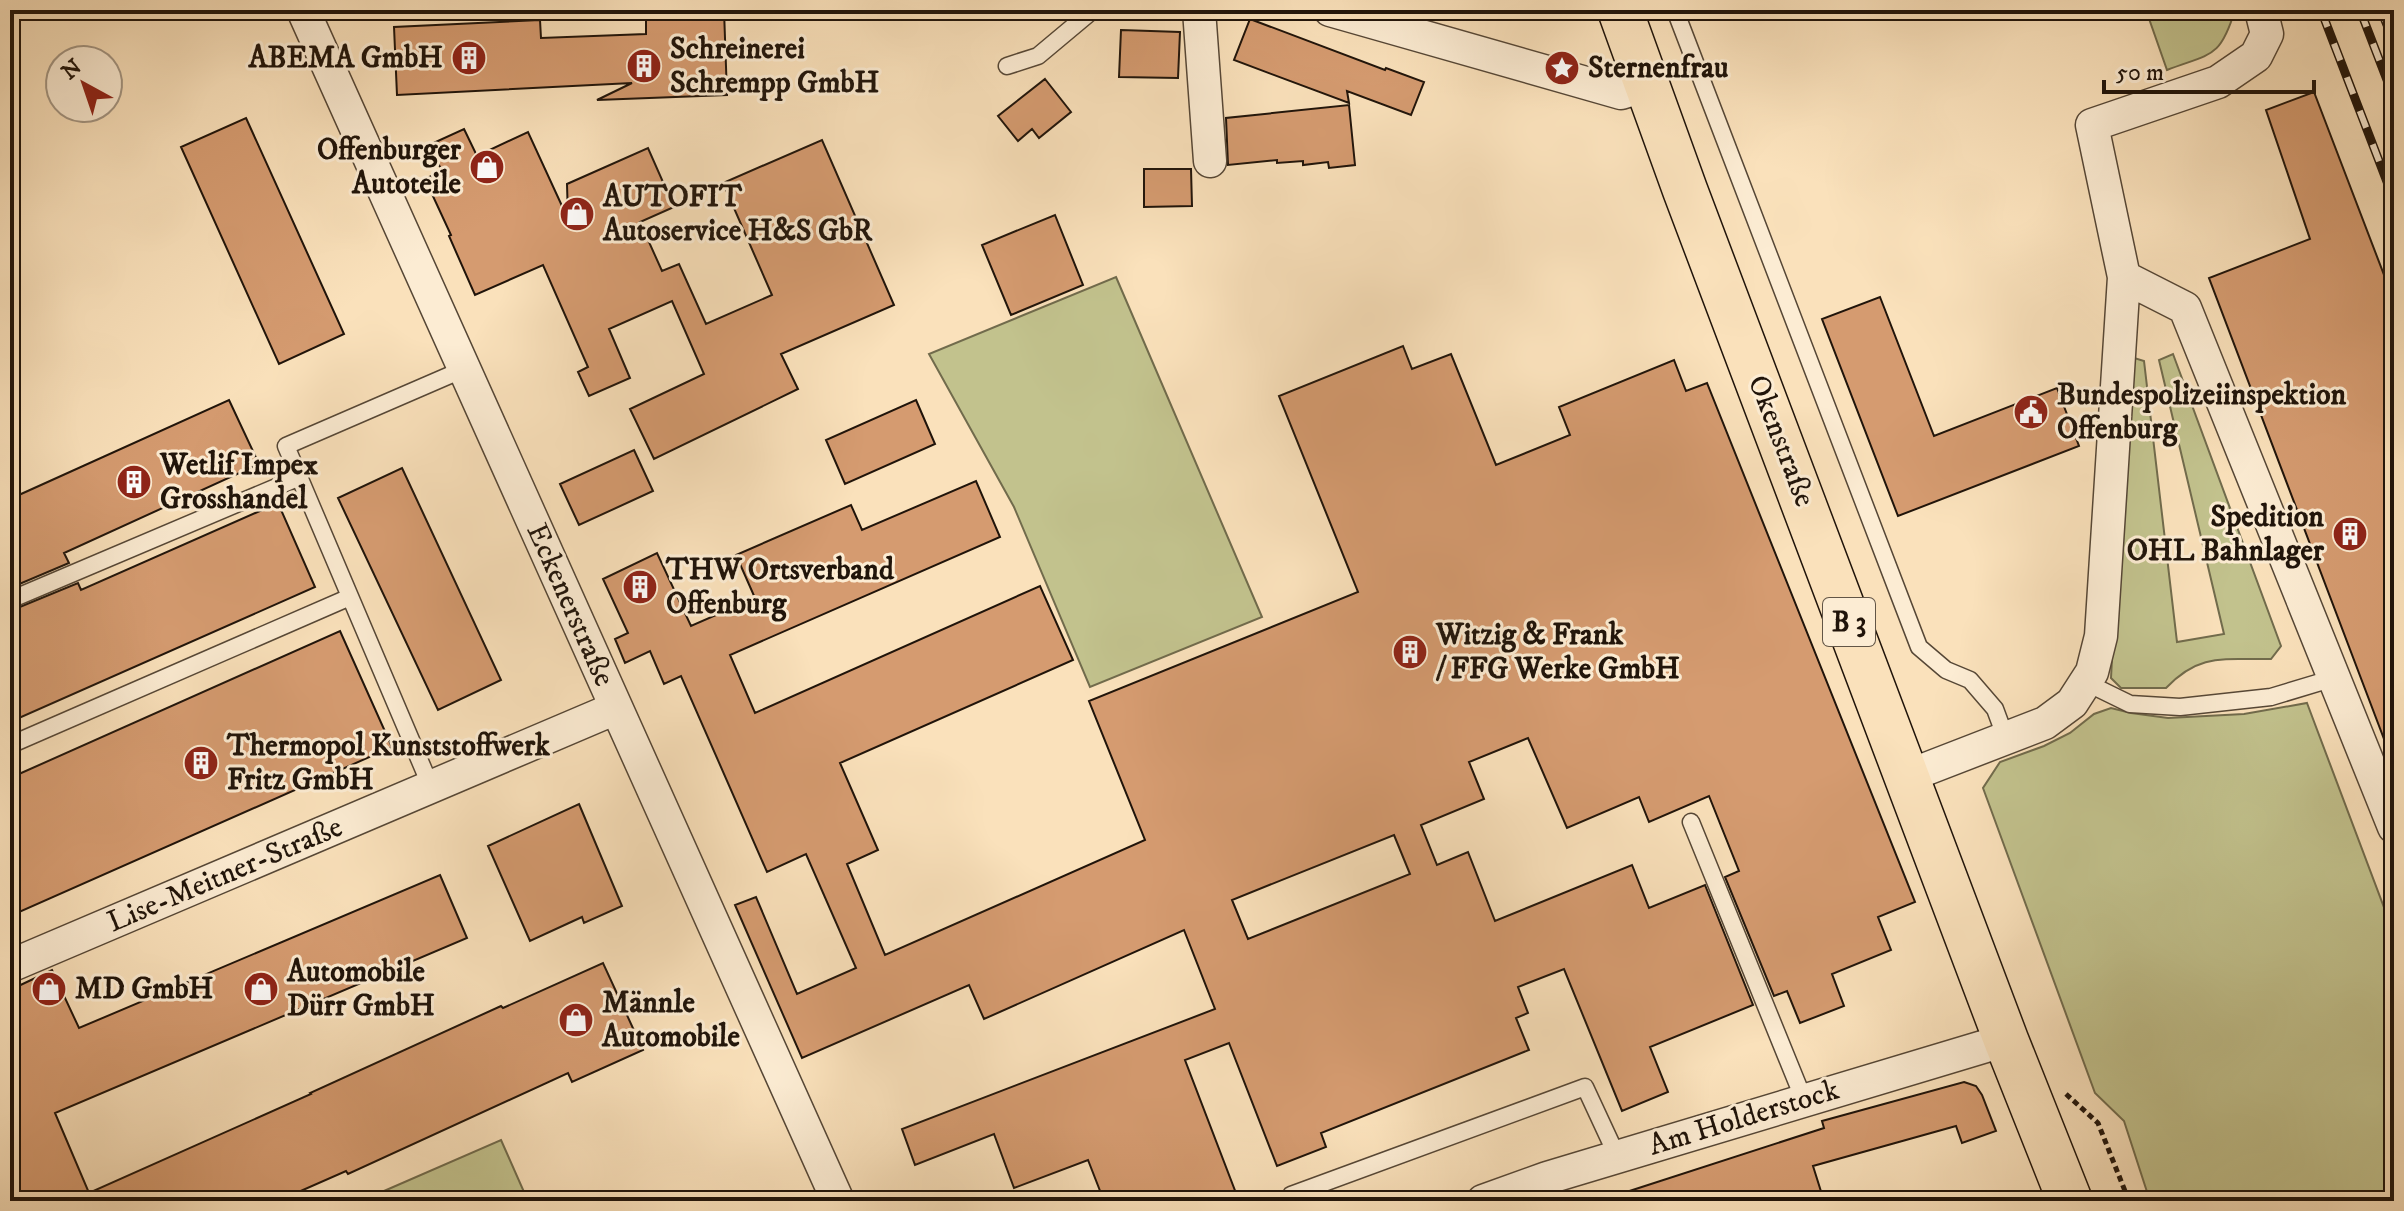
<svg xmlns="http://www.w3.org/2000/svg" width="2404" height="1211" font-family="'IM FELL DW Pica',serif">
<rect width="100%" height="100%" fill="#fae1bb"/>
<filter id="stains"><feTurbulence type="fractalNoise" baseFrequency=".0025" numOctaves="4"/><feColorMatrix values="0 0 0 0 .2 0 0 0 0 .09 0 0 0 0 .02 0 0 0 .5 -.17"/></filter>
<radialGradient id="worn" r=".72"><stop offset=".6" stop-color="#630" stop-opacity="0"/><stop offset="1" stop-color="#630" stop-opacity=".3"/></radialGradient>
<!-- green -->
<path fill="#c2c28d" stroke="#716b4c" stroke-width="2" d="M2146,10H2235C2220,59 2211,53 2167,70Z
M1116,277L1262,617L1090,687L1014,507L929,354Z
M2173,354L2281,646L2271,659C2225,660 2200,652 2166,688H2121L2111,678L2128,356L2144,361L2177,642L2224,634L2159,360Z
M2307,703L2394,934V1200L2150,1201L2124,1121L2095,1093L1983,788L2000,762L2044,746L2070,733L2094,714L2111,708L2131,713L2168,718L2244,714Z
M501,1140L528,1201H361Z"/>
<!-- building -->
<path fill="#d59b70" stroke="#20140a" stroke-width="2" fill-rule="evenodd" d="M698,10H724L727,95L597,100L632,83L397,95L394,27L540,20L541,38L646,34V20L698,18Z
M1250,19L1385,70L1386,68L1424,82L1411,115L1347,91L1349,103L1234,60Z
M1121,30L1180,32L1178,78L1119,77Z
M1045,79L1071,112L1039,138L1032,129L1018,141L998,116Z
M2314,92L2394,301V760H2392L2209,278L2310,239L2266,110Z
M1349,105L1355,165L1329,168L1328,162L1303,165V161L1277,163V160L1228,165L1226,118Z
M246,118L344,334L279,364L181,147Z
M464,129L477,156L528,132L568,219L567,184L648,148L674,207L640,222L662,271L679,264L706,324L772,295L723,183L822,140L894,305L781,354L798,389L654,459L630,409L704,374L672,301L609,329L630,378L589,396L578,372L588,367L543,265L475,295L449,236L451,235L425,179L442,171L429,145Z
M1144,169H1191L1192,206L1144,207Z
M1055,215L1083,285L1011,315L982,245Z
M1880,297L1934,436L2057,388L2079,446L1898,516L1822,319Z
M1403,346L1412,369L1451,354L1496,465L1570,435L1559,407L1674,360L1686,391L1707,383L1915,902L1878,917L1891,950L1832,974L1844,1006L1800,1023L1787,991L1774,996L1725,877L1739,871L1709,796L1649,822L1639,797L1567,828L1528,738L1469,762L1484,799L1421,825L1437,865L1468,852L1495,921L1632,865L1649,908L1705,885L1753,1005L1650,1047L1668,1092L1622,1111L1564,969L1518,987L1528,1013L1516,1018L1529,1050L1321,1133L1326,1147L1277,1166L1229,1043L1185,1060L1239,1201H1104L1088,1160L1014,1188L994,1134L915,1165L902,1129L1215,1009L1184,930L984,1019L969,985L802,1058L735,905L756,897L797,994L856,968L806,854L767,872L681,676L664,684L650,651L625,663L615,639L628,633L603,579L657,553L691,626L755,598L736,555L851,505L862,530L976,481L1000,537L730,655L755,713L1040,586L1073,660L840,763L878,850L847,864L885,955L1145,840L1089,701L1358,592L1279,396ZM1394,835L1410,874L1248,939L1232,900Z
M229,400L259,464L64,553L69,563L10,588V499Z
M916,400L935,444L845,484L826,440Z
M634,450L653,491L579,525L560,484Z
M402,468L501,680L438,710L338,498Z
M278,503L315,587L10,722V611L78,583L81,590Z
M340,631L392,747L17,913L10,897V778Z
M579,804L622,906L584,923L582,917L530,941L488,846Z
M440,875L467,938L55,1113L89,1193L311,1094L310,1093L501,1006L503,1008L603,963L643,1050L572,1082L568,1073L348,1174L346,1171L278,1201H10V990L52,970L79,1028Z
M1964,1082L1976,1086L1982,1095L1996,1131L1962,1143L1956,1126L1813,1166L1824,1201H1615L1614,1196L1824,1128L1822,1121Z"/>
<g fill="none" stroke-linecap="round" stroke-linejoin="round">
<defs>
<path id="lane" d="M1675,10L1919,647L1946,670L1970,680L1995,709L2005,736
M1007,66L1038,56L1093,10
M10,600L300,477
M2085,682L2130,704L2180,707L2271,697L2334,678
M10,745L350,597
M431,787L286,446L464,369
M1691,822L1804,1100
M1293,1201L1291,1195L1585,1087L1617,1156"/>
<path id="street" d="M303,10L838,1201
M1199,10L1210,161
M1330,10L1621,93L1647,85
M2124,277L2185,308L2394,827
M1908,776L2045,723L2072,703L2092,672L2101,636L2124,277L2092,125L2218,82L2256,56L2267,34L2261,10
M10,966L616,708
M1483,1201L1547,1178L2006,1040"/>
<path id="primary" d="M1620,10L1685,190L2006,1040L2070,1201"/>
</defs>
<!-- lane casing -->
<use href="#lane" stroke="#564736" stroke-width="19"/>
<!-- street casing -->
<use href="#street" stroke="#564736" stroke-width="35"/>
<!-- primary casing -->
<use href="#primary" stroke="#20140a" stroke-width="47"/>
<!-- path -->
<path stroke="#20140a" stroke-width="5" stroke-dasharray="6 4" stroke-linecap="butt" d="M2066,1094L2098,1123L2129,1201"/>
<!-- lane -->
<use href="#lane" stroke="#fcecd3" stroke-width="16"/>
<!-- street -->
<use href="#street" stroke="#fcecd3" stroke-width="32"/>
<!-- primary -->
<use href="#primary" stroke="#fae1bb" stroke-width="44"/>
<defs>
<path id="rail" d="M2321,10L2394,200
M2360,10L2394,98
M2381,10L2394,42"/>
</defs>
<!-- rail casing -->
<use href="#rail" stroke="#20140a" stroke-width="9"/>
<!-- rail -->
<use href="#rail" stroke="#fcecd3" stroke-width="6" stroke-dasharray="18" stroke-linecap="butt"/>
</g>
<!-- icons -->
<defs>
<symbol id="building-disc" viewBox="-11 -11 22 22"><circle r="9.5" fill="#8f2418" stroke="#fcecd3"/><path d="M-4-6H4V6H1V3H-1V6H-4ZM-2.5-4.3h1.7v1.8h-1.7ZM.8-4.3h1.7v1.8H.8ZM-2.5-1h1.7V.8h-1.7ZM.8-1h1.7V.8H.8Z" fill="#fff"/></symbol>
<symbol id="sight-disc" viewBox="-11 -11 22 22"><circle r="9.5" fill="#8f2418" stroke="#fcecd3"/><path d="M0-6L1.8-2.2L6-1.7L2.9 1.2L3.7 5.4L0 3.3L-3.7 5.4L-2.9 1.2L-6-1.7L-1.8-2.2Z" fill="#fff"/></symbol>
<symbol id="shop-disc" viewBox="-11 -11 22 22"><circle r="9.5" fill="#8f2418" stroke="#fcecd3"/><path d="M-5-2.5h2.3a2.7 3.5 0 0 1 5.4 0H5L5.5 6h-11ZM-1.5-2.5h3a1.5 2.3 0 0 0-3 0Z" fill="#fff"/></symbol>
<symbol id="civic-disc" viewBox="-11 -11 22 22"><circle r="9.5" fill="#8f2418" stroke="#fcecd3"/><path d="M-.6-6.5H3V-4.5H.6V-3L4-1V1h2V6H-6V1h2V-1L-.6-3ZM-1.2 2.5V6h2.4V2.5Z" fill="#fff"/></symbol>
</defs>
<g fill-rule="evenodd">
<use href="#building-disc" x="449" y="38" width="40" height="40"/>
<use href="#building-disc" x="624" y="46" width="40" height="40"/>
<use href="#sight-disc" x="1542" y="48" width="40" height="40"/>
<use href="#shop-disc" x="467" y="147" width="40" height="40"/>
<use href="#shop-disc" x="557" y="194" width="40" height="40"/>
<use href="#civic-disc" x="2011" y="392" width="40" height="40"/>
<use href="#building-disc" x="114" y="462" width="40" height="40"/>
<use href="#building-disc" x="2330" y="514" width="40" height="40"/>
<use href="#building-disc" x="620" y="567" width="40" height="40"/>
<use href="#building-disc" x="1390" y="632" width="40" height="40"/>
<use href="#building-disc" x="181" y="743" width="40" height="40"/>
<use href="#shop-disc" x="29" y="969" width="40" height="40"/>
<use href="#shop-disc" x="241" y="969" width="40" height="40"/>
<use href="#shop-disc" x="556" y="1000" width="40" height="40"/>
</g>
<g text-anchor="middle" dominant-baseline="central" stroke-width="6" stroke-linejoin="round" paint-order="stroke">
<!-- shield labels -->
<rect fill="#fcecd3" stroke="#625546" stroke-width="2" x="1823" y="598" width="52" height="48" rx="6"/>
<g font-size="28" font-weight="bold" fill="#20140a">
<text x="1849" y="622">B 3</text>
</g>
<!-- poi labels -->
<g font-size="30" font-weight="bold" fill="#20140a" stroke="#fcecd3" text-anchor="start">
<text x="670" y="49">Schreinerei<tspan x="670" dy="34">Schrempp GmbH</tspan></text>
<text x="443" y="58" text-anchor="end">ABEMA GmbH</text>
<text x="1588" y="68">Sternenfrau</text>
<text x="461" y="150" text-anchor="end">Offenburger<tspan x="461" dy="34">Autoteile</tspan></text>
<text x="603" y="197">AUTOFIT<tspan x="603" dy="34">Autoservice H&amp;S GbR</tspan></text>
<text x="2057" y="395">Bundespolizeiinspektion<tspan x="2057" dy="34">Offenburg</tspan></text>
<text x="160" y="465">Wetlif Impex<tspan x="160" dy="34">Grosshandel</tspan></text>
<text x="2324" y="517" text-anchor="end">Spedition<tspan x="2324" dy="34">OHL Bahnlager</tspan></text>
<text x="666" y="570">THW Ortsverband<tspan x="666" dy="34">Offenburg</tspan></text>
<text x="1436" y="635">Witzig &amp; Frank<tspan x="1436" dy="34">/ FFG Werke GmbH</tspan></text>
<text x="227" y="746">Thermopol Kunststoffwerk<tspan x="227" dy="34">Fritz GmbH</tspan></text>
<text x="287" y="972">Automobile<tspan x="287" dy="34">Dürr GmbH</tspan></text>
<text x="75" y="989">MD GmbH</text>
<text x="602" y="1003">Männle<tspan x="602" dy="34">Automobile</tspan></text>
</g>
<!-- street labels -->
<g font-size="30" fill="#20140a" stroke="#fcecd3">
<text transform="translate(1781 441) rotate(69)">Okenstraße</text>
<text transform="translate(570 605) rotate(66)">Eckenerstraße</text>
<text transform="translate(225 875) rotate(-23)">Lise-Meitner-Straße</text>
<text transform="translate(1744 1118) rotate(-17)">Am Holderstock</text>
</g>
</g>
<!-- margin -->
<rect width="2404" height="1211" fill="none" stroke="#fae1bb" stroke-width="40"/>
<rect x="12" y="12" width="2380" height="1187" fill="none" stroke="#20140a" stroke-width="4"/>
<rect x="20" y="20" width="2364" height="1171" fill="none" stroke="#20140a" stroke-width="2"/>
<!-- north arrow -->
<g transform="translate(84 84) rotate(320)"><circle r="38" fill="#fcecd3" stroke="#a49683" stroke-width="2"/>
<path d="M0-6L14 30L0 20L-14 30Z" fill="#8f2418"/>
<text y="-12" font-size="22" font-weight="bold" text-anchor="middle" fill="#20140a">N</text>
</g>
<!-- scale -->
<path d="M2104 80v12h210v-12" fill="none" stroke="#20140a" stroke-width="4"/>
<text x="2116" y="80" font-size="24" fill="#20140a" stroke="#fcecd3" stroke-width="6" paint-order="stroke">50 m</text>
<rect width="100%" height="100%" filter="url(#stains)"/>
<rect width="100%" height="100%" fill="url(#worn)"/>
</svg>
